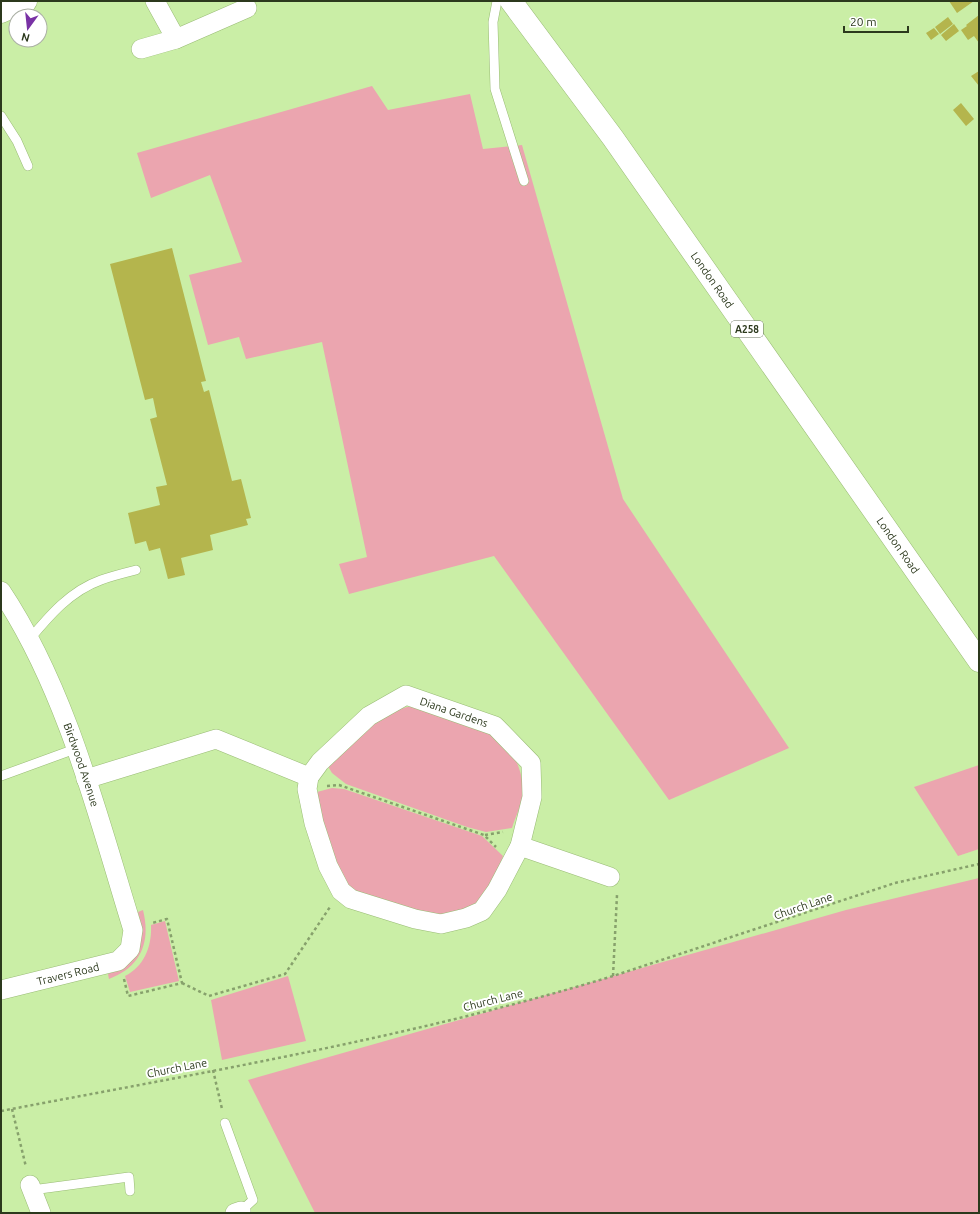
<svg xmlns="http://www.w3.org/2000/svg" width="980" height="1214" font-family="Ubuntu,sans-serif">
<rect width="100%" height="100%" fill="#caeea6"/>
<!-- green -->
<path fill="#eba5af" d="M372,86L388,110L470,94L483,149L522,145L623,499L789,748L669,800L494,556L349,594L339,564L367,557L322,342L246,359L239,337L208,345L189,275L242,262L210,175L151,198L137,153Z
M413,706C434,713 482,725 499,738C514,749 524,775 523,793C522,804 515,818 512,828L486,832L467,827L346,784L332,773L326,763C349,743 382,710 413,706Z
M979,765V849L958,856L914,787Z
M332,788L344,789L482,836L503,856L495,879L474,911L432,916L359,893L344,884L324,827L317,792Z
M979,878V1213H315L248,1080L846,910Z
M143,910C151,942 141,967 109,979L108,974L122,967L141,924L138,912Z
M165,921L179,981L130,992L125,976C145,966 152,945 151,925Z
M288,976L306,1041L222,1060L211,1000Z"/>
<!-- building -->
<path fill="#b4b54d" d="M949,1H974L957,13Z
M979,15V43L974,36L968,40L961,30L967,26L966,25Z
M948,17L953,24L940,34L935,27Z
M954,24L959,31L946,41L941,35Z
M934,28L939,34L931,40L926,33Z
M979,71V86L971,76Z
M961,103L974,119L966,126L953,110Z
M172,248L206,381L201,382L204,392L209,390L232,481L241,479L251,518L246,519L248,525L210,535L213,550L181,558L185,575L168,579L160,548L149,551L146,541L135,544L128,513L160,505L156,487L167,485L150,419L157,417L153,398L145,400L110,264Z"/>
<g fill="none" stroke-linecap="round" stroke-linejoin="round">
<defs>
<path id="lane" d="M497,1L493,22L495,89L524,181
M1,116L17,141L28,166
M29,640C49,616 70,591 101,580C112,576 124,573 136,570
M1,776L75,749
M225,1123L253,1200L241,1211L242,1213
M32,1190L129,1177L130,1191"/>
<g id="street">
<path d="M155,1L176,39L247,8"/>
<path d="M141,49L176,39"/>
<path id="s1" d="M1,591C67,690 98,817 133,930L130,949L118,961L1,990"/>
<path d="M406,695L495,726L531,763L532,797L520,846L497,890L482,911L466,918L441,924L415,919L351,899L341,891L328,866L314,823L307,789L309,777L320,762L369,716Z"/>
<path d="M86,779L216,739L309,777"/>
<path d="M520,846L610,877"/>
<path d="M30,1185L41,1213"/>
<path d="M235,1213L241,1211"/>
</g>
<g id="primary">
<path id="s2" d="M511,1L613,138L979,661"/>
<path d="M1,12L26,1"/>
</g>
</defs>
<!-- lane casing -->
<use href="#lane" stroke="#99bb75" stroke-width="10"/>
<!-- street casing -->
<use href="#street" stroke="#99bb75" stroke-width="20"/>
<!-- primary casing -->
<use href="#primary" stroke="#99bb75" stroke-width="23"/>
<!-- path -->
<path stroke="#87a16c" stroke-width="2.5" stroke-dasharray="3 3" stroke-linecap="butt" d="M327,786L339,785L484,835L496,847
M485,835L503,832
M613,976L617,895
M124,979L128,996L182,983L167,919L152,923
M182,983L209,996L285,974L330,907
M213,1070L222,1109
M12,1109L26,1167
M1,1111C206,1072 413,1037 613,976L895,883L979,864"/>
<!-- lane -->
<use href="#lane" stroke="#fff" stroke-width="9"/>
<!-- street -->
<use href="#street" stroke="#fff" stroke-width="19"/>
<!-- primary -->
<use href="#primary" stroke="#fff" stroke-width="22"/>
</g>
<g text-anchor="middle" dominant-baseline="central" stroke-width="4" stroke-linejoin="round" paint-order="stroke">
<!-- shield labels -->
<rect fill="#fff" stroke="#6b7461" stroke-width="1" x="731" y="321" width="32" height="16" rx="3"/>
<g font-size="10" font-weight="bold" fill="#2c391d">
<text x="747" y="329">A258</text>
</g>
<!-- street labels -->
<g font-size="11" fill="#2c391d" stroke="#fff">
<text stroke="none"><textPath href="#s2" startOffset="344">London Road</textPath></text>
<text stroke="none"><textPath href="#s2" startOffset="668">London Road</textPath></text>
<text transform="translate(454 712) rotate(19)">Diana Gardens</text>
<text stroke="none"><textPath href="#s1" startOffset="192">Birdwood Avenue</textPath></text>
<text transform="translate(803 906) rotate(-19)">Church Lane</text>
<text transform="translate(68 974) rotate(-14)">Travers Road</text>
<text transform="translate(493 1000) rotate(-14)">Church Lane</text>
<text transform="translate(177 1068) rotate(-11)">Church Lane</text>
</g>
</g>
<!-- border -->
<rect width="980" height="1214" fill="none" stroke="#2c391d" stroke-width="4"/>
<!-- north arrow -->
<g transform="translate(28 28) rotate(195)"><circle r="19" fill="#ffffff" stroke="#abb0a5"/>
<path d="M0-3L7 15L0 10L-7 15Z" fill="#7932a5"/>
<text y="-6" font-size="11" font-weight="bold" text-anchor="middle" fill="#2c391d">N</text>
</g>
<!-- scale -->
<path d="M844 26v6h64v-6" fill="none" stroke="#2c391d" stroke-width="2"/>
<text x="850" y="26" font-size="12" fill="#2c391d" stroke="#ffffff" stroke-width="3" paint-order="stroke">20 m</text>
</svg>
